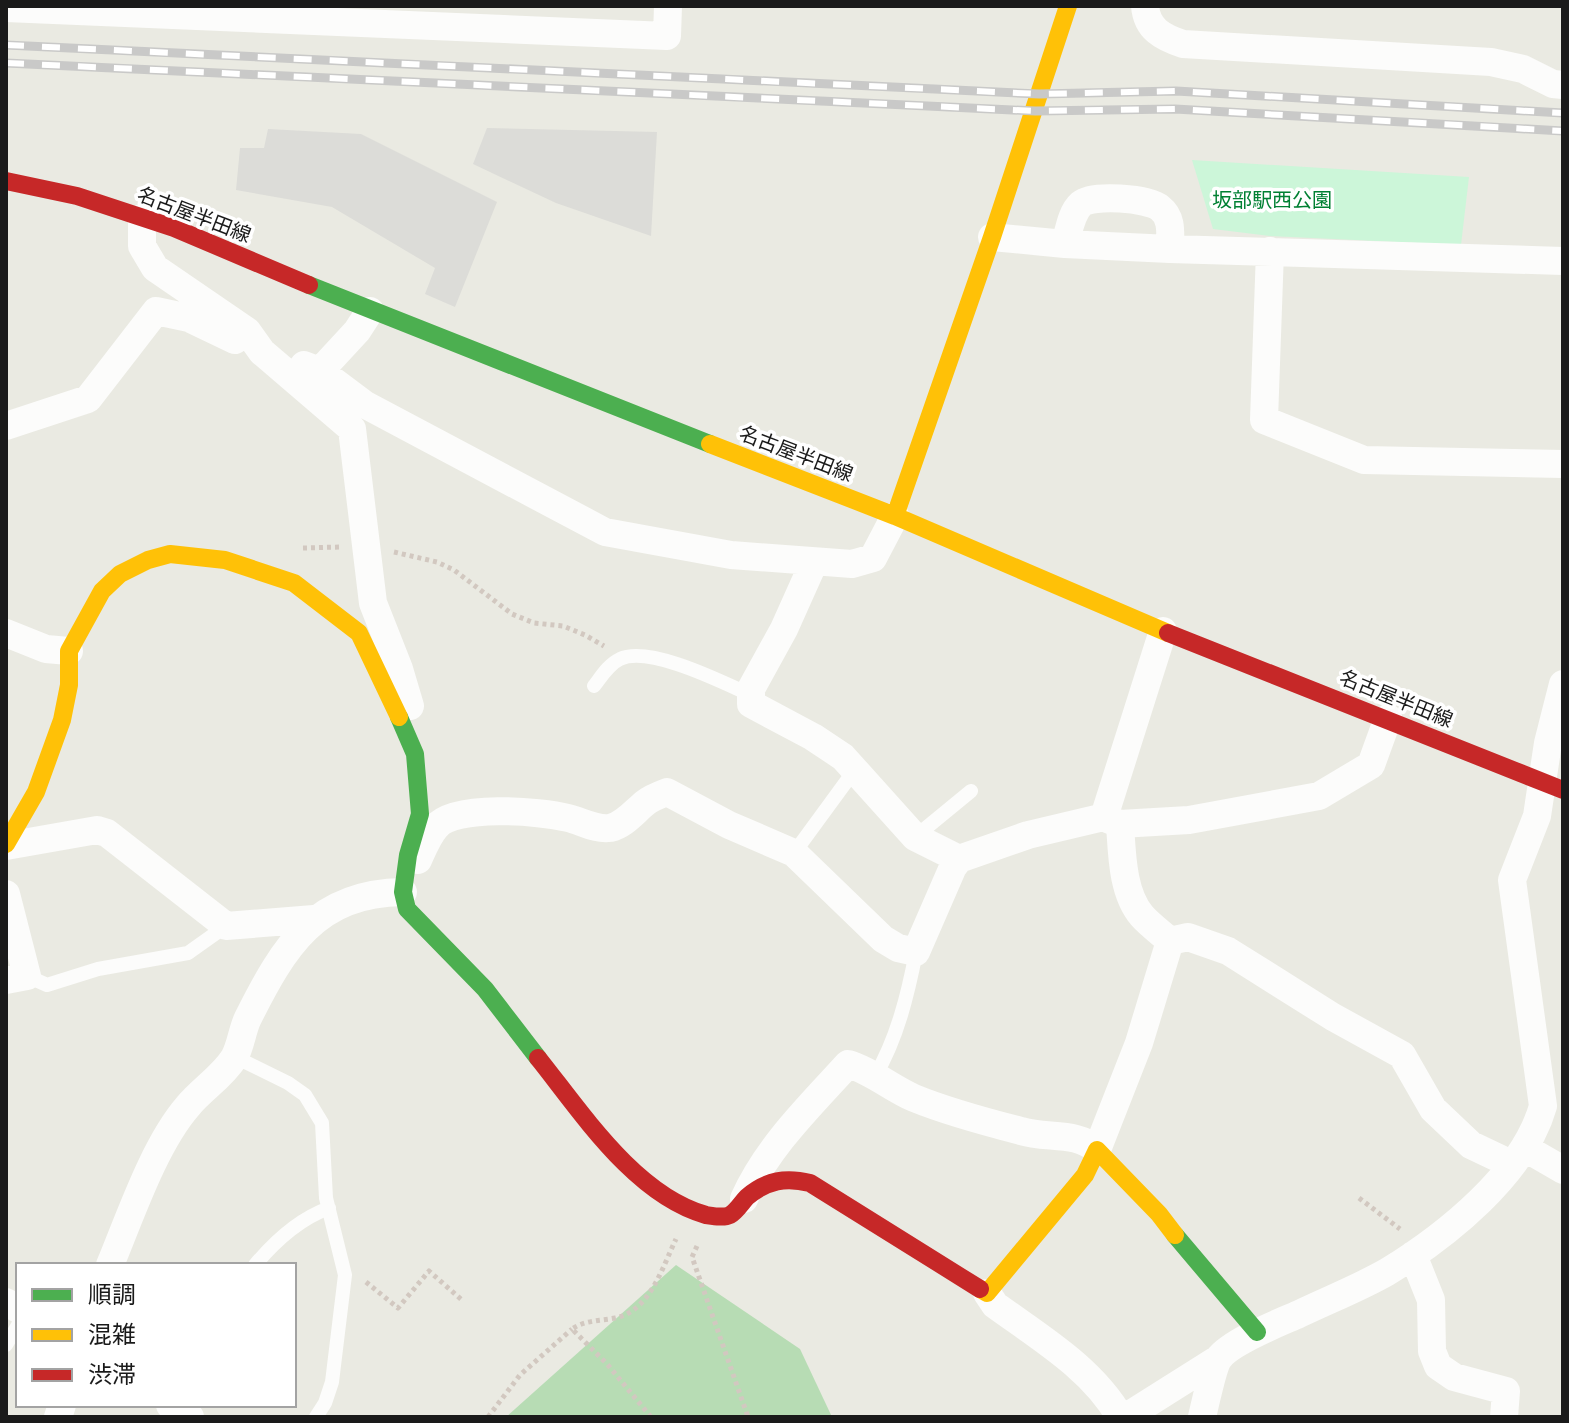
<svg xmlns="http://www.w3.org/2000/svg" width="1569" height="1423" font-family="'Nunito Sans','Noto Sans JP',sans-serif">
<rect width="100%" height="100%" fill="#eaeae2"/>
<!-- forest -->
<path fill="#b7dcb4" d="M676,1265L800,1349L832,1417H506Z"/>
<!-- park -->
<path fill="#ccf6d9" d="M1192,160L1469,177L1461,245L1270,236L1213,229Z"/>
<!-- parking -->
<path fill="#dcdcd8" d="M487,128L657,132L651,236L556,203L473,164Z
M268,129L361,134L497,202L455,307L425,294L435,268L332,207L236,190L240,148H264Z"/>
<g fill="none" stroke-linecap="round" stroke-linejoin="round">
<!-- path -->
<path stroke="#d2c8c0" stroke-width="5" stroke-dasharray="4 4" stroke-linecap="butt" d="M303,548L341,547
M394,552L437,562L454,570L512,614L534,623L563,626L585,635L604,646
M1359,1198L1400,1229
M697,1246L692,1257L748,1417
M366,1282L398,1308L429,1271L463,1301
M488,1417L520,1375L572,1329
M651,1417L607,1364L572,1329C585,1320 600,1321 615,1318C650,1311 662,1268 676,1239"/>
<!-- lane -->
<path stroke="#fcfcfb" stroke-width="14" d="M594,686C601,677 609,664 620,659C649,645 722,682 751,695
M915,837L971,791
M794,853L854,771
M27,976L47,985L98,969L188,953L226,926
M235,1057L288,1083L305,1095L322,1123L326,1198L345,1275L332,1382L325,1403L316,1417
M875,1076C897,1039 908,994 916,952
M255,1265C275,1241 299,1219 329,1208
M6,1345L18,1325"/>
<!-- street -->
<path stroke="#fcfcfb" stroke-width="28" d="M1145,6C1147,29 1162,37 1183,44L1491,62L1523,69L1553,84L1563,85
M6,8L667,36L668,6
M142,218V246L155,268L247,331L262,352L352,429L373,603L399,669L410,706
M992,237L1065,244L1170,249L1563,261
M1065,244C1069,231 1071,213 1081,204C1092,194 1148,198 1160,208C1173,218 1170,234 1170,249
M1270,251L1264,420L1364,460L1563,464
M304,365L320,371L357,331L370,311
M320,371L364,404L605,532L731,555L852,564L873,558L895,516
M6,426L88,399L156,311L189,318L235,340
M814,562L784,629L751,689V704L813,737L843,757L915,837L959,859L1028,835L1104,817L1163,631
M6,633L46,649L69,651
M1105,818L1120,824L1189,820L1319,796L1371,765L1388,718
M6,846L97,830L107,833L226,926L314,919
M418,860C423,849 428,836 436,827C454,804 540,811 568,818C581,821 596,830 610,828C624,825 634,812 645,803C651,798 659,795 667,792L729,825L794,853L883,939L898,948L916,952L953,867L959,859
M6,894L27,976L6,980
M1170,941L1188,937L1228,951L1333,1017L1402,1055L1433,1109L1471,1145L1511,1164
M1525,1148L1563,1170
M744,1199C767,1147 810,1106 848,1064C872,1071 891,1088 914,1098C948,1112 986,1122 1021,1131C1047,1139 1077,1131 1097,1150L1139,1043L1170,941C1161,933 1150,925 1142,916C1122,893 1122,853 1120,824
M1413,1255L1431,1300L1432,1351L1438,1366L1454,1377L1506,1391L1504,1417
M110,1265C130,1217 154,1145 188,1106C202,1089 222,1077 234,1058C241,1046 242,1030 248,1018C284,946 316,893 403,892
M987,1293L995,1305C1039,1337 1092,1368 1120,1417
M6,1302L18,1309
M170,1405L190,1417
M58,1417L62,1405
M1126,1417L1218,1359
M1202,1417C1205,1405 1213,1366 1219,1358C1232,1341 1279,1323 1299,1314C1328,1300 1359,1288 1387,1272C1446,1236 1524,1174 1543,1106L1512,880L1537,816L1548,743L1563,684"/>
<!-- fast -->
<path stroke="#4caf50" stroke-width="18" d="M309,285L710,444
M399,717L415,754L420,814L408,855L403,892L407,909L485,989L538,1058
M1175,1235L1257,1332"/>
<!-- slow -->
<path stroke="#ffc107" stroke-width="18" d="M710,444L895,516L1168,633
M895,516L992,237L1068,6
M6,844L36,792L62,720L69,685V651L102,591L120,574L148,560L170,554L225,560L294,583L359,633L399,717
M980,1289L987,1293L1085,1175L1097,1150L1159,1214L1175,1235"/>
<!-- jam -->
<path stroke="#c62828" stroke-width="18" d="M6,181L77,196L174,228L309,285
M1168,633L1563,790
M538,1058C582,1113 635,1195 706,1215C713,1216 724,1218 730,1215C737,1211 742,1202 747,1197C767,1180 786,1177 810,1183L980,1289"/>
<defs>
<path id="rail" d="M6,45L1039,94L1176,91L1563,113
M6,63L1035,111L1175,109L1563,131"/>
</defs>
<!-- rail casing -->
<use href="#rail" stroke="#c9c9c8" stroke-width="9"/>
<!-- rail -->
<use href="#rail" stroke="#fff" stroke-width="6" stroke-dasharray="18" stroke-linecap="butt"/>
</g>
<g text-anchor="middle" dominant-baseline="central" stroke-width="7" stroke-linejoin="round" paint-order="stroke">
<!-- park labels -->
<g font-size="20" fill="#018033" stroke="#fff">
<text x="1272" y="200">坂部駅西公園</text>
</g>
<!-- street labels -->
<g font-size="20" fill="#1a1a1a" stroke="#fff">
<text transform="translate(194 215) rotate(21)">名古屋半田線</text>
<text transform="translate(796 454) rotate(21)">名古屋半田線</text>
<text transform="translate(1396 699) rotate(22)">名古屋半田線</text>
</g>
</g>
<!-- border -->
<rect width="1569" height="1423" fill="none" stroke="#1a1a1a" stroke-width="16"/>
<!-- legend -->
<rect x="16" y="1263" width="280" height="144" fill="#ffffff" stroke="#a3a3a3" stroke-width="2"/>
<rect x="32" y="1289" width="40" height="12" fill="#4caf50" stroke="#a3a3a3" stroke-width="2"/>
<text x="88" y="1303" font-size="24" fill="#1a1a1a">順調</text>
<rect x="32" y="1329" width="40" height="12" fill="#ffc107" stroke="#a3a3a3" stroke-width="2"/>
<text x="88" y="1343" font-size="24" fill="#1a1a1a">混雑</text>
<rect x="32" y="1369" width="40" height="12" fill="#c62828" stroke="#a3a3a3" stroke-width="2"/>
<text x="88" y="1383" font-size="24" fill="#1a1a1a">渋滞</text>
</svg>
